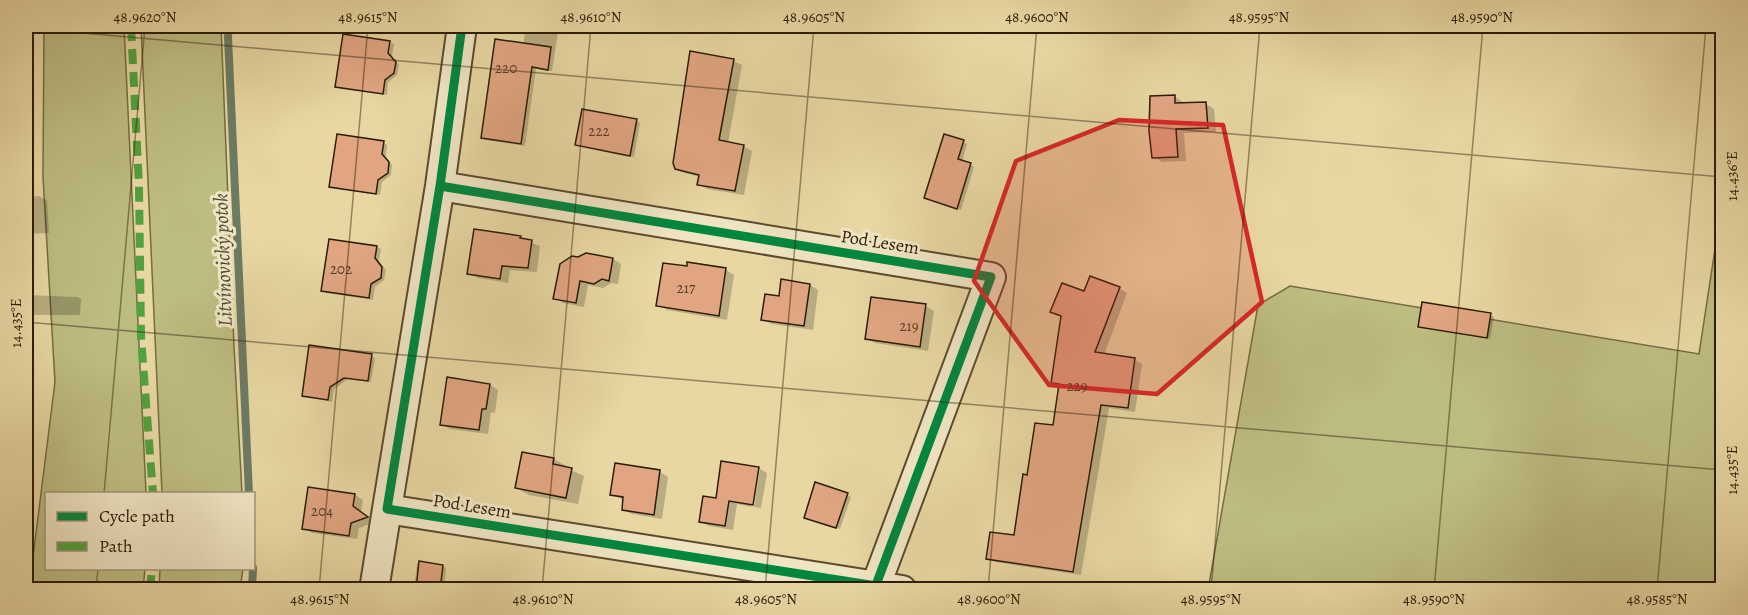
<svg xmlns="http://www.w3.org/2000/svg" width="1748" height="615" font-family="Alegreya,serif">
<rect width="100%" height="100%" fill="#e8d7a3"/>
<filter id="stains"><feTurbulence type="fractalNoise" baseFrequency=".00333" numOctaves="4"/><feColorMatrix values="0 0 0 0 .2 0 0 0 0 .09 0 0 0 0 .02 0 0 0 .5 -.17"/></filter>
<radialGradient id="worn" r=".72"><stop offset=".6" stop-color="#630" stop-opacity="0"/><stop offset="1" stop-color="#630" stop-opacity=".3"/></radialGradient>
<!-- green -->
<path fill="#bdbc81" stroke="#746c44" stroke-width="1.5" d="M44,26H124L146,493L46,494V568L145,569L143,589H29L55,382L43,177Z
M141,26H221L234,346L242,493H162Z
M1717,236L1722,238V589L1208,590L1258,305L1290,286L1699,354Z
M160,569H243L240,589H159Z"/>
<!-- shadow -->
<path fill="#0003" d="M303,26H333L331,33Z
M526,26H559L552,71L536,69L525,146L487,140L483,138L523,45Z
M390,42L394,44L392,56L399,65L397,75L388,82L387,95L341,88L337,86Z
M733,61L742,65L728,143L743,146L752,151L744,195L707,189L699,184L700,177L685,173L676,168Z
M1175,97L1183,102V105L1206,104L1214,109L1216,132L1184,133L1186,161L1162,162L1154,157Z
M637,121L640,123L634,157L577,144Z
M945,136L967,144L962,162L974,167L961,210L929,199Z
M384,143L387,145L386,157L392,165L391,175L382,182L380,195L334,188L330,186Z
M39,196L47,201L49,233L26,234V197Z
M520,238L540,246L537,272L510,270L508,283L478,278L469,273Z
M377,247L381,249L379,261L386,270L384,280L375,287L373,300L327,293L323,291Z
M586,254L613,259L621,264L618,284L611,283L603,288L588,285L584,307L563,303L555,298Z
M688,268L726,270L734,275L727,320L667,310L658,305Z
M782,281L810,285L818,290L813,330L772,324L763,320L780,298Z
M1119,288L1127,293L1104,355L1135,360L1142,364L1135,412L1109,408L1081,575L995,562L988,558L1016,537L1028,476L1054,427L1060,386L1053,382L1063,317L1052,312L1085,293Z
M26,295L77,297L81,299L80,315H26Z
M925,306L934,311L928,351L875,343L866,338Z
M1490,315L1494,317L1490,339L1420,326Z
M371,356L375,358L371,382L348,379L334,389L332,402L303,396Z
M448,379L490,385L498,390L495,413L491,412L488,434L450,429L442,424Z
M523,453L554,459L566,466V468L584,476L578,504L529,495L516,488Z
M617,465L660,472L668,477L662,519L632,514L623,510L624,500L612,495Z
M758,468L767,473L761,508L754,507L760,469H757L751,507L737,504L733,530L709,526L700,521L717,499Z
M355,495L363,500L361,512L375,522L359,528L357,539L312,533L304,528Z
M847,495L851,497L840,529L810,519Z
M417,563L442,566L446,568L445,581L472,585L476,587V590H414Z"/>
<g fill="none" stroke-linecap="round" stroke-linejoin="round">
<!-- stream -->
<path stroke="#6c7b63" stroke-width="8" d="M229,26L228,37L249,494
M252,590L253,568"/>
</g>
<!-- building -->
<path fill="#e1a582" stroke="#2b1c08" stroke-width="1.5" d="M343,34L390,41L388,53L396,62L394,73L385,80L383,94L335,87Z
M495,39L551,47L548,70L532,67L521,144L481,138Z
M690,51L734,59L719,140L744,145L735,191L697,185L699,175L675,169L673,163Z
M1175,95V103L1206,102L1208,128L1176,129L1178,157L1152,158L1149,131L1150,96Z
M582,109L637,119L630,156L575,145Z
M337,134L384,141L382,154L389,162L388,173L378,180L376,194L329,187Z
M944,134L964,140L958,159L971,163L957,209L924,198Z
M474,229L521,236L520,238L532,240L528,268L502,266L500,279L467,274Z
M329,239L377,246L375,258L382,267L381,278L371,284L369,298L321,291Z
M586,253L613,258L609,281L602,279L594,284L580,281L576,303L553,299L560,264L572,256L578,257Z
M687,262L726,268L719,316L656,306L663,263L687,266Z
M1090,276L1120,287L1095,352L1135,358L1128,408L1101,405L1073,572L986,559L990,532L1014,535L1023,474L1027,475L1035,423L1053,425L1059,384L1051,383L1061,316L1050,312L1062,283L1084,291Z
M781,279L810,284L804,326L761,320L765,294L779,296Z
M871,297L926,304L920,347L865,339Z
M1422,302L1491,313L1487,338L1418,327Z
M309,345L372,354L368,381L344,378L330,387L328,400L302,396Z
M447,377L490,384L486,409H482L479,430L440,425Z
M522,452L554,458L553,464L572,468L566,498L515,488Z
M721,461L759,467L753,505L729,501L725,526L699,522L703,496L716,498Z
M615,463L660,470L654,515L622,510L623,497L610,495Z
M815,482L848,493L836,528L804,518Z
M308,487L355,494L353,506L368,517L351,523L349,536L302,529Z
M419,561L443,565L440,590H416Z"/>
<g fill="none" stroke-linecap="round" stroke-linejoin="round">
<defs>
<path id="minor" d="M462,26L440,186L387,509L902,590
M440,186L991,277L876,585
M374,590L387,509"/>
</defs>
<!-- minor casing -->
<use href="#minor" stroke="#5a4b2f" stroke-width="32"/>
<!-- minor -->
<use href="#minor" stroke="#f0e5c3" stroke-width="28"/>
<!-- quiet -->
<path stroke="#51a13e" stroke-width="8" stroke-dasharray="15 8" stroke-linecap="butt" d="M131,26L139,186L141,337L153,494
M150,590L152,568"/>
<defs>
<path id="cycleway" d="M462,26L440,186L387,509L902,590
M440,186L991,277L876,585"/>
</defs>
<!-- cycleway casing -->
<use href="#cycleway" stroke="#f0e5c3" stroke-width="13"/>
<!-- cycleway -->
<use href="#cycleway" stroke="#00873e" stroke-width="9"/>
</g>
<!-- marked area -->
<path fill="#d62828" fill-opacity="0.2" stroke="#d62828" stroke-width="4.5" stroke-linejoin="round" d="M1119,120L1223,125L1262,302L1157,394L1049,385L974,281L1016,161Z"/>
<!-- ticks -->
<path fill="none" stroke="#2b1c08" stroke-width="1.5" stroke-opacity="0.45" d="M26,28L1722,177M26,322L1722,470M104,494L145,26M96,590L98,568M319,590L368,26M542,590L591,26M765,590L814,26M988,590L1037,26M1211,590L1260,26M1434,590L1483,26M1657,590L1706,26"/>
<g text-anchor="middle" dominant-baseline="central" stroke-width="6" stroke-linejoin="round" paint-order="stroke">
<!-- number labels -->
<g font-size="15" fill="#583e26">
<text x="506" y="68">220</text>
<text x="599" y="131">222</text>
<text x="341" y="269">202</text>
<text x="686" y="288">217</text>
<text x="909" y="326">219</text>
<text x="1077" y="386">229</text>
<text x="322" y="511">204</text>
</g>
<!-- street labels -->
<g font-size="18" fill="#2b1c08" stroke="#f0e5c3">
<text transform="translate(880 242) rotate(9)">Pod Lesem</text>
<text transform="translate(472 506) rotate(9)">Pod Lesem</text>
</g>
<!-- water labels -->
<g font-size="20" font-style="italic" fill="#4c4b36" stroke="#f0e5c3">
<text transform="translate(223 260) rotate(-92)">Litvínovický potok</text>
</g>
</g>
<!-- margin -->
<rect width="1748" height="615" fill="none" stroke="#e8d7a3" stroke-width="66"/>
<!-- legend -->
<rect x="45" y="492" width="210" height="78" fill="#f0e5c3" stroke="#a19578" stroke-width="1.5"/>
<rect x="57" y="512" width="30" height="9" fill="#00873e" stroke="#a19578" stroke-width="1.5"/>
<text x="99" y="522" font-size="18" fill="#2b1c08">Cycle path</text>
<rect x="57" y="542" width="30" height="9" fill="#51a13e" stroke="#a19578" stroke-width="1.5"/>
<text x="99" y="552" font-size="18" fill="#2b1c08">Path</text>
<rect x="33" y="33" width="1682" height="549" fill="none" stroke="#2b1c08" stroke-width="2"/>
<g font-size="15" text-anchor="middle" fill="#2b1c08">
<text x="145" y="22">48.9620°N</text>
<text x="368" y="22">48.9615°N</text>
<text x="591" y="22">48.9610°N</text>
<text x="814" y="22">48.9605°N</text>
<text x="1037" y="22">48.9600°N</text>
<text x="1259" y="22">48.9595°N</text>
<text x="1482" y="22">48.9590°N</text>
<text transform="translate(1732 176) rotate(-90)" y="5">14.436°E</text>
<text transform="translate(16 323) rotate(-90)" y="5">14.435°E</text>
<text transform="translate(1732 470) rotate(-90)" y="5">14.435°E</text>
<text x="320" y="604">48.9615°N</text>
<text x="543" y="604">48.9610°N</text>
<text x="766" y="604">48.9605°N</text>
<text x="989" y="604">48.9600°N</text>
<text x="1211" y="604">48.9595°N</text>
<text x="1434" y="604">48.9590°N</text>
<text x="1657" y="604">48.9585°N</text>
</g>
<rect width="100%" height="100%" filter="url(#stains)"/>
<rect width="100%" height="100%" fill="url(#worn)"/>
</svg>
